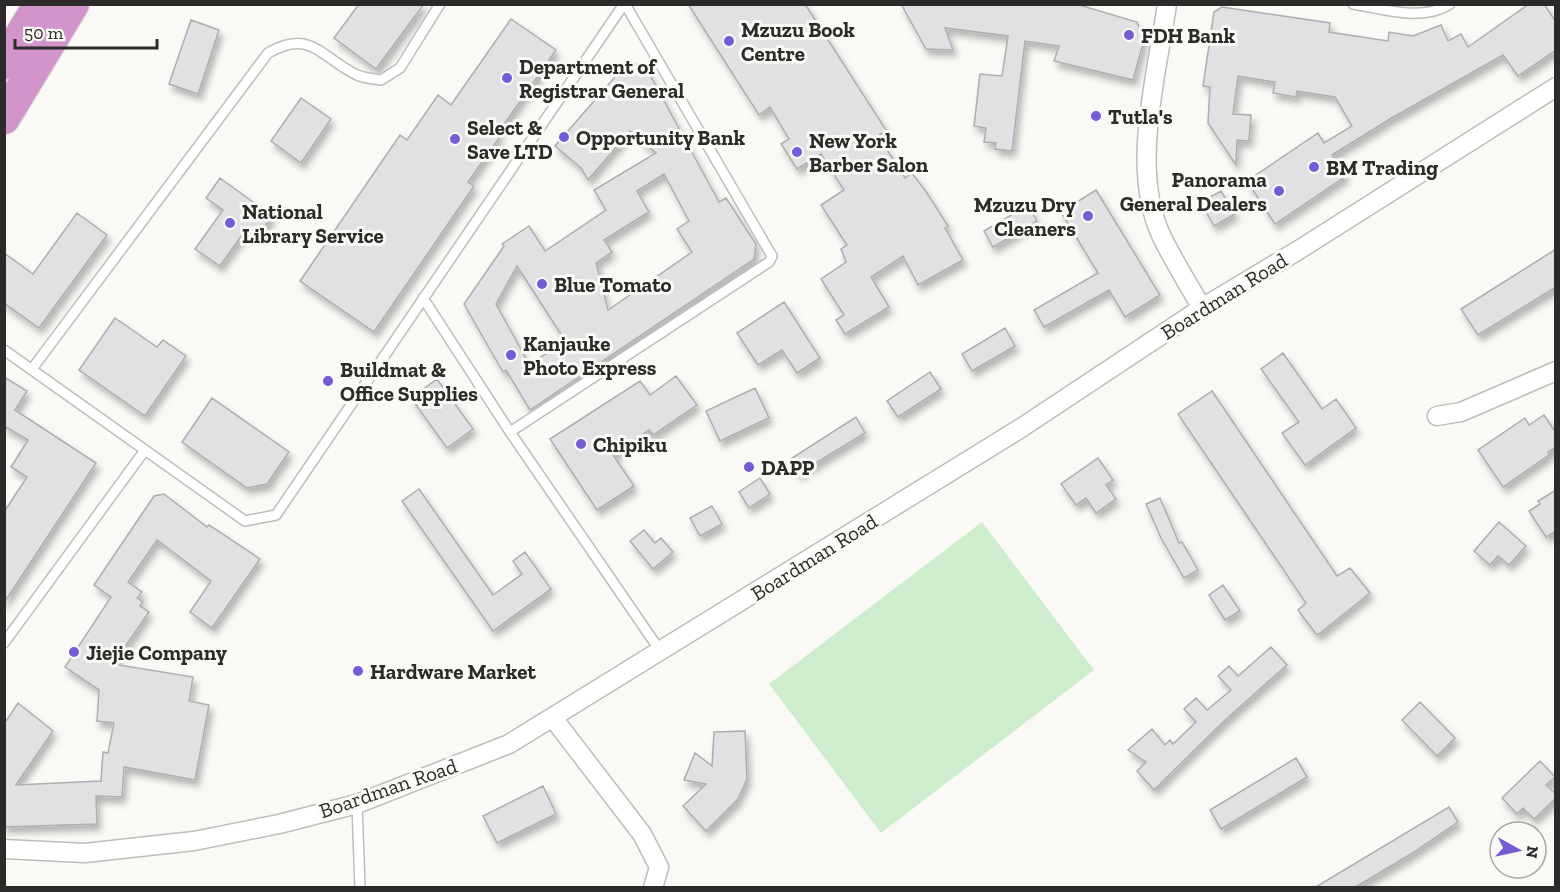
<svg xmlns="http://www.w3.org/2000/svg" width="1560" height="892" font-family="'Zilla Slab',serif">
<defs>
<filter id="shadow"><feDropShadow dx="3.5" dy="6" stdDeviation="3" flood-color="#0004"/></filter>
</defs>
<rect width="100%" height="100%" fill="#faf9f6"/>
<!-- green -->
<path fill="#cdedcc" d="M982,522L1094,670L881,833L769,684Z"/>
<!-- building -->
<path fill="#e1e0e3" stroke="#aeadaf" stroke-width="1.5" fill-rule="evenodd" filter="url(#shadow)" d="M359,4H424L376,69L334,38Z
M688,4H805L886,130L878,136L905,178L912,173L927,193L948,226L945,228L963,260L918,285L903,256L871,277L889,307L845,334L836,320L844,315L821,279L846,262L841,249L847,245L821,205L844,190L821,154L797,169L781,144L789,139L770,107L759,115Z
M901,4H1076L1137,22L1144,40L1133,80L1054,61L1059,46L1025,41L1012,151L995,149L996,143L984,142L986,128L974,126L980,74L1002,76L1008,36L945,28L953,50L926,49Z
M1529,4H1544L1556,22V50L1518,76L1503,55L1390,119L1332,155L1346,176L1275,224L1247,181L1318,133L1324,143L1352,126L1335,97L1297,91L1296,97L1273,93L1275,82L1238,76L1233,114L1251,115L1249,141L1237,140L1236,165L1208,123L1210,87L1203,86L1214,12L1222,7L1330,23L1329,32L1388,41L1389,32L1413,36L1441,25L1448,41L1461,34L1468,47Z
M511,19L556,50L496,136L499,138L468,182L474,186L374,332L300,281L400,135L407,140L438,95L451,105Z
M191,20L219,30L198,94L169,84Z
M634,64H644L719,202L726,198L756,244L754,259L530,410L506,370L503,372L464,304L504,246L502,244L529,226L545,251L606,210L594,190L656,153L630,131L588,180L581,168L555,146L620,71ZM664,174L689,221L677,229L692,252L608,310L596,263L612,252L604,240L649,212L637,191ZM517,266L566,342L529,364L496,304Z
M301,98L331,119L301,163L271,141Z
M220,178L272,216L258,236L247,228L220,266L195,249L223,210L206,198Z
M1096,190L1160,295L1125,317L1109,290L1044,327L1034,310L1098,273L1061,212Z
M1221,191L1235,214L1214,226L1201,202Z
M1028,205L1037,221L993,247L984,231Z
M77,213L107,235L39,328L4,303V253L33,274Z
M1556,249V287L1478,335L1461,309Z
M784,302L820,358L797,373L782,350L758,365L737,333Z
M115,318L157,347L163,340L186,356L145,416L79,370Z
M1005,328L1015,346L972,371L962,354Z
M1283,353L1322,409L1336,399L1356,428L1305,465L1282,433L1299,422L1261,369Z
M930,372L941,389L898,417L887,401Z
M676,376L697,405L653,435L649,430L613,455L634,486L597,510L550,439L640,381L650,395Z
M4,377L27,391L15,410L96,463L4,603V512L27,477L11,467L28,440L4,426Z
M437,379L473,429L447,448L411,398Z
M755,388L769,418L720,441L706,411Z
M1212,391L1337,576L1350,568L1370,593L1319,634H1316L1298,610L1306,603L1178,414Z
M212,398L289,452L267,484L247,488L182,442Z
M1544,415L1556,433V447L1548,452L1549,455L1503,487L1478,450L1525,418L1529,425Z
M856,417L865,433L798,474L789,460Z
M1098,458L1113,480L1106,485L1116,499L1096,513L1086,498L1076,505L1061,484Z
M760,478L770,494L749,508L739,492Z
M419,489L493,595L522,574L513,561L525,552L551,589L493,631L402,501Z
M1556,490V531L1546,537L1529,511L1540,504L1538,501Z
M164,494L207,527L209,525L260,559L212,628L190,612L211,581L157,540L128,582L142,592L137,598L143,602L140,606L149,612L113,664L193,677L189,701L209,705L195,780L124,767L122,797L96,796L97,824L4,827V724L18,703L53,731L16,785L101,781L103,752L108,753L114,723L97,721L99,690L65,667L111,597L94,585L154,496Z
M1160,498L1179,543L1182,542L1198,570L1184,578L1161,538L1146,504Z
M712,506L722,524L700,536L690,518Z
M1499,522L1526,546L1509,565L1498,556L1490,565L1474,551Z
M644,530L655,543L661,538L673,552L653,569L630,541Z
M1223,585L1240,611L1225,620L1209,595Z
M1271,647L1287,665L1223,722L1154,790L1137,771L1146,762L1128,750L1152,729L1165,745L1170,740L1173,744L1196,722L1184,709L1196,698L1207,710L1231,690L1218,676L1229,666L1238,676Z
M1420,702L1455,738L1437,756L1402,720Z
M745,731L747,779L738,799L706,831L683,806L706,784L684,780L695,753L712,766L714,732Z
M1296,758L1307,777L1221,829L1210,810Z
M1540,761L1555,777L1546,785L1556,794V798L1534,819L1523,808L1517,814L1502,798Z
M543,786L556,814L497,843L483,816Z
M1449,807L1458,822L1411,854L1354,888H1314Z"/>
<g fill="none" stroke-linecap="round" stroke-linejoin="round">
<defs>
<path id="lane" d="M1353,4C1383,9 1423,22 1450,4
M423,298L510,432L661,652
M4,350L245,521L276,515L624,4
M32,369L268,53C311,28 321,58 357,75C364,78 373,79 381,80L400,68L440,4
M510,432L769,262L772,256L625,4
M4,643L145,450
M357,804L360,888"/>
<path id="street" d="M1167,4C1157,75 1130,168 1161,235C1173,260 1188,284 1202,308
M1437,416L1461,412L1556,371
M553,718L642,834L659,867L653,888
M4,849L85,853L194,841L279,824L357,804L509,744L1021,428L1202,308L1297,251L1556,87"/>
<path id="highway" d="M4,63L40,4
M4,118L73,4"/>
</defs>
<!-- lane casing -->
<use href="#lane" stroke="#bebdba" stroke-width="12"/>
<!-- street casing -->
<use href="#street" stroke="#bebdba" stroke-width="21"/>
<!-- highway casing -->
<use href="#highway" stroke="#d5d5d4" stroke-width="34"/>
<!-- lane -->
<use href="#lane" stroke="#fff" stroke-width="9"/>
<!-- street -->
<use href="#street" stroke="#fff" stroke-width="18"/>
<!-- highway -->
<use href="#highway" stroke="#d394cb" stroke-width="32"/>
</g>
<!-- markers -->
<g fill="#745cd7" stroke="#faf9f6" stroke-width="2">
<circle cx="1129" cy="35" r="6"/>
<circle cx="729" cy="41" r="6"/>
<circle cx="507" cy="78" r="6"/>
<circle cx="1096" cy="116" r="6"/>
<circle cx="564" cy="137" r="6"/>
<circle cx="455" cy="139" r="6"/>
<circle cx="797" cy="152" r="6"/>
<circle cx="1314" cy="167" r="6"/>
<circle cx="1279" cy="191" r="6"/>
<circle cx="1088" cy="216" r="6"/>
<circle cx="230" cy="223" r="6"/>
<circle cx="542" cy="284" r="6"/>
<circle cx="511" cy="355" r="6"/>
<circle cx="328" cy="381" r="6"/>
<circle cx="581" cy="444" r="6"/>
<circle cx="749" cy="467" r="6"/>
<circle cx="74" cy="652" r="6"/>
<circle cx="358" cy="671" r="6"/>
</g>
<g text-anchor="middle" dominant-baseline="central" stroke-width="6" stroke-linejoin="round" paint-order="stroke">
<!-- poi labels -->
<g font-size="21" font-weight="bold" fill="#2c2b2a" stroke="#faf9f6" text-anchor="start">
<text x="741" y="29">Mzuzu Book<tspan x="741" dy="24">Centre</tspan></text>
<text x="1141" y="35">FDH Bank</text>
<text x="519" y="66">Department of<tspan x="519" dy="24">Registrar General</tspan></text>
<text x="1108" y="116">Tutla's</text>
<text x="467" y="127">Select &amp;<tspan x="467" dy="24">Save LTD</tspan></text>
<text x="576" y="137">Opportunity Bank</text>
<text x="809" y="140">New York<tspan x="809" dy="24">Barber Salon</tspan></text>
<text x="1326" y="167">BM Trading</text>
<text x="1267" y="179" text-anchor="end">Panorama<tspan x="1267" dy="24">General Dealers</tspan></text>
<text x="1076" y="204" text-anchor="end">Mzuzu Dry<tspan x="1076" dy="24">Cleaners</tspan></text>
<text x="242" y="211">National<tspan x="242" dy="24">Library Service</tspan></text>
<text x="554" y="284">Blue Tomato</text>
<text x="523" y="343">Kanjauke<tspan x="523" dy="24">Photo Express</tspan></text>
<text x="340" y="369">Buildmat &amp;<tspan x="340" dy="24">Office Supplies</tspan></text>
<text x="593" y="444">Chipiku</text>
<text x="761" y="467">DAPP</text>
<text x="86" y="652">Jiejie Company</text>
<text x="370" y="671">Hardware Market</text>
</g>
<!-- street labels -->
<g font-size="21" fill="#2c2b2a" stroke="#faf9f6">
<text transform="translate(1224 296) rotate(-32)">Boardman Road</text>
<text transform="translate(814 557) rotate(-32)">Boardman Road</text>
<text transform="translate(388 788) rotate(-19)">Boardman Road</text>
</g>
</g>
<!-- border -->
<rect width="1560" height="892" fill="none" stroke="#2c2b2a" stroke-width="12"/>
<!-- north arrow -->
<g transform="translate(1518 850) rotate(98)"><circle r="28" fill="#faf9f6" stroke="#a8a7a4" stroke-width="1.5"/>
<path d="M0-4.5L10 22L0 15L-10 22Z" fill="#745cd7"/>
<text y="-9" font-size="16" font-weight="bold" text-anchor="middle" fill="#2c2b2a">N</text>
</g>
<!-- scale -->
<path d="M15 39v9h142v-9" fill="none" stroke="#2c2b2a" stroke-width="3"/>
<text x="24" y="39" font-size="18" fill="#2c2b2a" stroke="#faf9f6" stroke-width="4.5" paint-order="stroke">50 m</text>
</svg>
